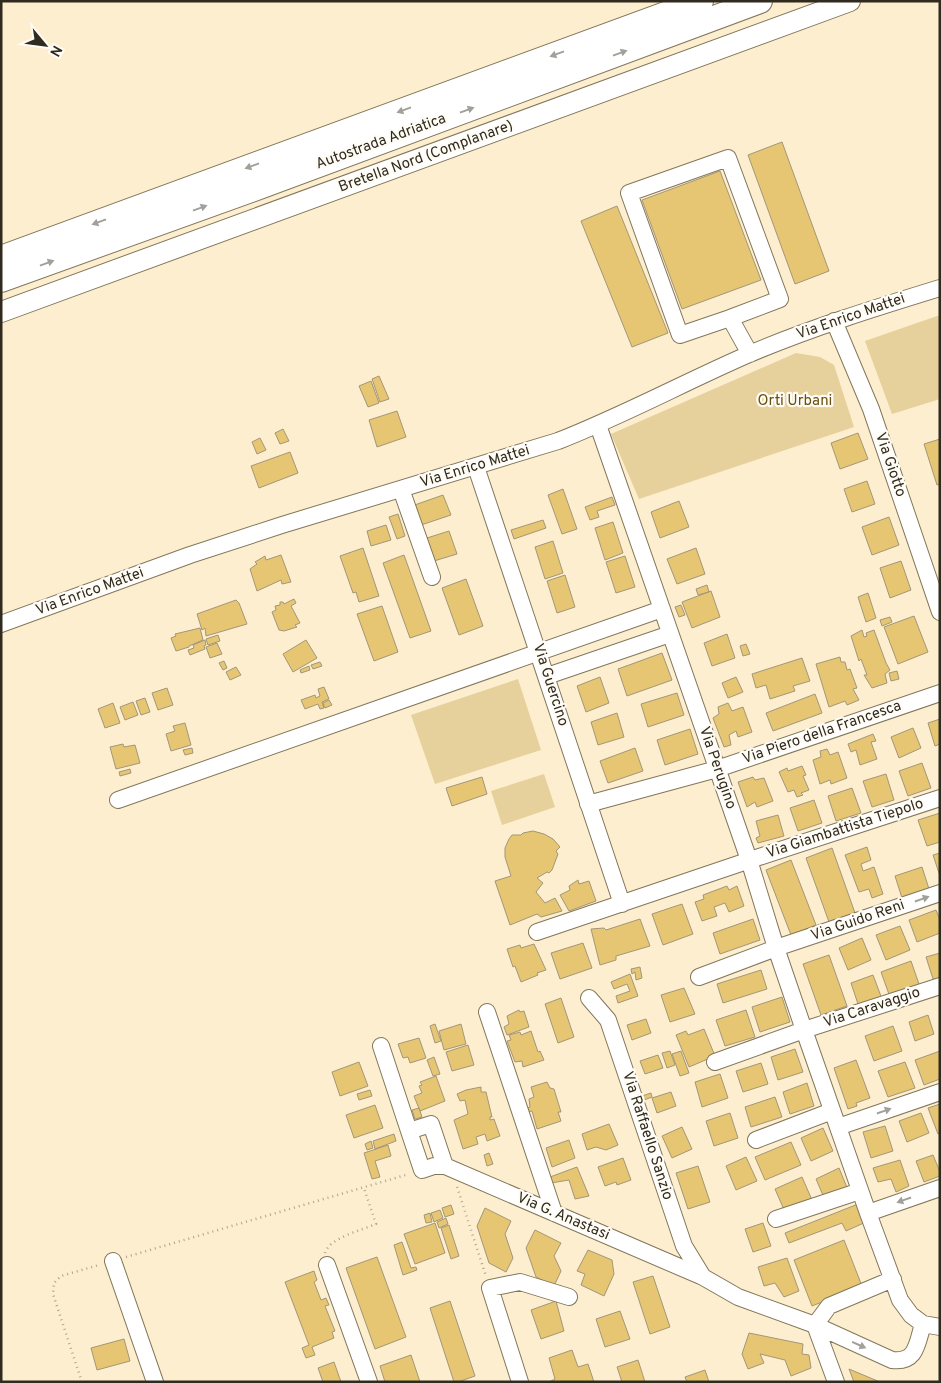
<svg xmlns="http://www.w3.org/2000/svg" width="941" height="1383" font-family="Overpass,sans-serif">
<rect width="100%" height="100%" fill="#fceece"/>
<!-- green -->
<path fill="#e6d09b" d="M940,315V399L892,414L865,341Z
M796,353L820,357L834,365L854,427L639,499L611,434Z
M518,679L541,750L435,784L411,715Z
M544,774L555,807L502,825L491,791Z"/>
<!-- building -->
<path fill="#e6c573" stroke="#a39778" d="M782,142L829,271L795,284L748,155Z
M720,171L761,280L682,309L642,200Z
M617,206L668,333L632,347L581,221Z
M379,376L389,399L380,402L372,379Z
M371,381L379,403L368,407L359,386Z
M397,411L406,437L377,447L369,420Z
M283,429L289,441L280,444L275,433Z
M858,433L868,459L840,469L831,443Z
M260,438L266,450L257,454L252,442Z
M940,439V484L937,485L924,444Z
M290,452L298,473L259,488L251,466Z
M867,481L875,504L852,512L844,489Z
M563,489L577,529L562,534L548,495Z
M443,495L451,515L415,527L409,507Z
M612,497L615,505L597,511L599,517L590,520L585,507Z
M679,501L689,527L660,538L651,512Z
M398,514L405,536L397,539L389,517Z
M889,517L899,545L872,555L862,527Z
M543,520L546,528L514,539L511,530Z
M613,522L623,553L605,560L595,528Z
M386,525L391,540L371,546L367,531Z
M449,531L457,554L434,561L427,538Z
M553,541L563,573L545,579L535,547Z
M363,548L379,596L359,602L356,592L353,593L340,556Z
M696,548L705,574L677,584L667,559Z
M281,555L291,582L282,584L281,580L257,591L250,569L257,564L255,562L265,556L266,560Z
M404,555L431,631L410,638L383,563Z
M625,556L635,587L616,593L606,562Z
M901,561L911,590L890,598L880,568Z
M565,575L575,607L557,613L547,581Z
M466,579L483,626L459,635L442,588Z
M707,585L709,592L698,595L696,589Z
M711,591L720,617L692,628L682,602Z
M868,593L876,618L866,622L858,597Z
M294,599L296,603L291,606L300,623L295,625L297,627L284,631L279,630L272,612L276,610L275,606L280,605V602H283L284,604Z
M236,600L239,603L247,624L206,636L205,628L202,630L197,614Z
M681,605L685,615L679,617L675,607Z
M382,606L398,652L374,661L357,614Z
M914,616L928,652L898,664L884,627Z
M890,617L892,622L882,626L880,620Z
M200,628L203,640L189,646V647L176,651L171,638L176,636L175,634Z
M862,630L864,637L867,636L866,633L874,630L886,663L890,670L885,674L887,683L872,688L864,675H867L861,659L859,661L851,636Z
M727,634L735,658L712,666L704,643Z
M218,635L220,641L208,645L206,639Z
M205,640L206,645L204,646L205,649L190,655L188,650L194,648L193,645Z
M306,640L317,658L293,672L283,654Z
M217,643L222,654L210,658L206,647Z
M746,644L750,654L743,656L740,646Z
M662,653L672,680L627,696L618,669Z
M840,657L841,662H845L847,670L850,669L857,688L853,689L859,700L847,705L845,701L829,707L816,664Z
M802,658L810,681L793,686L795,691L770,699L766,685L756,688L752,674Z
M224,661L227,668L223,670L219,663Z
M320,662L322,666L313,669L311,665Z
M309,666L310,670L301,673L300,670Z
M236,667L241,675L230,680L226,672Z
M897,671L899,679L891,681L889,673Z
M600,677L609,703L586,712L577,686Z
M736,677L743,692L728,698L722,683Z
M324,687L329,699L322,702L324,708L320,709L318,704L305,709L301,700L315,695L316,698L320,696L318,689Z
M167,688L173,705L158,710L152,693Z
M677,693L684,715L648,727L641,704Z
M815,694L822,713L773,731L766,713Z
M145,698L150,712L141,715L136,701Z
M329,700L332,705L325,708L323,703Z
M133,702L138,715L125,720L120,707Z
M113,703L120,723L105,728L98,709Z
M728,703L732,711L743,707L752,732L738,737L736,731L729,735L731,745L724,747L713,718L719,714L718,707Z
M617,713L624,737L598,745L591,722Z
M940,719V744L935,746L928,723Z
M185,723L191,745L171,751L166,734L175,731L173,726Z
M913,728L921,748L899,758L891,737Z
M690,729L698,754L665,765L657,740Z
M873,734L876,741L871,742L877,759L860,765L856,750L851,752L848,744Z
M123,744L124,747L135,745L140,763L116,769L110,747Z
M192,748L193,753L185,755L183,750Z
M635,748L643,771L608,783L600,761Z
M827,749L830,755L838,752L847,778L831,784L830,780L820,784L813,760L821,757L820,751Z
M922,763L931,788L908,796L899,771Z
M802,766L806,775L803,776L809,790L801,793L803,795L797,797L794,790L788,792L779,772L787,768L788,771Z
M130,769L131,773L120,776L119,772Z
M886,774L894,800L872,807L863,781Z
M482,777L487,794L452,806L446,788Z
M753,777L755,780L764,778L773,801L757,807L755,802L747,807L738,782Z
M852,788L861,813L836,821L828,796Z
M814,800L822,823L798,831L790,808Z
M940,813V842L927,846L918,820Z
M778,815L784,836L758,843L756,838L760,836L756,821Z
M533,831L544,834L553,839L560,847L556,851L558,854L552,870L549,873L547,872L537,878L543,883L536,892L545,903L555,898L562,911L541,917L537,914L510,925L495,881L511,876L505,857V848L509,839L512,835H521L523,833Z
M867,847L871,860L861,864L863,871L874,867L883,894L872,898L869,889L859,892L845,855Z
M832,848L855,913L829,922L806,858Z
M940,853V876L933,855Z
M791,860L816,925L791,935L766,870Z
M922,867L929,889L902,898L895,876Z
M578,880L579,884L589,881L596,901L569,911L560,895L570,890L569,886Z
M727,886L729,890L737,886L744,906L729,912L725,903L714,907L717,916L702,921L695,902L704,899L703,895Z
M682,904L693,934L663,945L652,914Z
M936,910L940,920V933L917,942L909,920Z
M640,919L650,946L616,956V960L600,965L591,929L604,928L606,930Z
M753,919L760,940L720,954L713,933Z
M900,926L910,950L886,960L876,935Z
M862,938L871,960L848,970L839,948Z
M583,943L592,968L560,979L551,953Z
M534,944L546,970L537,973L538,975L521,982L515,966L513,967L507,949L520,945L521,948Z
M940,953V980L934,982L926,957Z
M829,955L847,1006L821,1015L803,964Z
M911,961L920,987L890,997L881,972Z
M640,967L642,978L636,980L635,972L632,974L631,969Z
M761,970L767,989L723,1003L717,984Z
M630,974L638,996L618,1003L616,996L630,991L627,984L614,989L611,982Z
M873,975L882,999L859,1007L851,983Z
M684,988L695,1014L670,1022L661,995Z
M782,997L790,1022L760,1032L752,1007Z
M561,998L574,1037L558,1043L545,1004Z
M519,1010L520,1012L524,1011L529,1027L507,1035L504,1027L509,1024L507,1016Z
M746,1010L755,1037L725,1046L716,1020Z
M928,1015L934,1034L915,1041L909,1022Z
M646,1019L651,1033L632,1040L627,1025Z
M435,1024L441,1041L435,1043L430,1026Z
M461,1024L466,1044L444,1050L439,1031Z
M893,1026L902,1051L874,1061L865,1036Z
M704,1029L715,1056L689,1067L676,1035L686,1031L688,1035Z
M531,1031L538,1052L540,1051L544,1060L523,1067L522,1061L515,1062L507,1041L511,1040L509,1035L520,1032L521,1035Z
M419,1038L426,1058L410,1063L408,1057L403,1058L398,1044Z
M468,1045L474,1065L452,1071L446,1052Z
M795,1049L803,1072L778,1080L771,1057Z
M670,1051L675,1065L667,1068L662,1053Z
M681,1051L689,1073L680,1076L672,1054Z
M940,1051V1079L924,1085L915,1060Z
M658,1055L663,1068L645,1074L640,1061Z
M434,1057L440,1074L433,1076L427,1060Z
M856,1060L870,1098L856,1103L857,1106L848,1109L834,1068Z
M359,1062L368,1086L340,1096L332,1072Z
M905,1062L915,1088L888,1097L878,1071Z
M761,1063L768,1084L743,1092L736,1071Z
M720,1074L728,1098L702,1107L695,1082Z
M436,1076L445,1101L420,1111L414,1096L422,1093L419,1086L422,1085L420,1082Z
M547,1082L550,1088L554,1089L561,1112H558L561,1121L537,1129L532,1111L527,1112V1108L530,1107L529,1099L534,1097L531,1087Z
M807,1083L814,1106L790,1114L783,1092Z
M481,1087V1092H486L492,1117H490V1120L494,1119L500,1136L487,1141L485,1134L476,1137L478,1144L463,1149L454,1120L468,1114L465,1100L460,1101L457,1094L466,1090Z
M370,1090L372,1096L359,1100L357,1094Z
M671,1092L676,1106L657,1113L652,1098Z
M651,1093L652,1097L644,1100L642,1096Z
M775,1097L782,1117L751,1127L745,1107Z
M940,1104V1133L938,1134L928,1108Z
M375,1105L383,1128L354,1138L346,1115Z
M419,1108L422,1117L415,1119L412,1110Z
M730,1113L738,1138L714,1146L706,1121Z
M921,1113L929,1133L907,1142L899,1121Z
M609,1124L618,1145L606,1150L596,1147L587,1150L582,1134Z
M885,1126L893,1151L871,1158L863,1132Z
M682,1127L692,1149L672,1158L662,1136Z
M823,1128L833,1151L811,1161L801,1138Z
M394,1134L396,1141L375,1149L373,1141Z
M569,1140L575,1158L552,1167L546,1148Z
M371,1141L373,1148L367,1150L365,1144Z
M791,1142L801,1165L765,1180L755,1157Z
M388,1145L391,1156L375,1161L380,1177L372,1179L364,1153Z
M489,1153L493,1164L487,1166L484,1155Z
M933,1155L940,1172V1176L924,1182L916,1161Z
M746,1157L757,1181L736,1190L726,1166Z
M623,1158L631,1180L617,1185L616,1182L605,1186L598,1167Z
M900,1160L909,1186L896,1192L891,1179L878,1182L873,1168Z
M698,1166L710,1202L688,1209L676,1173Z
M577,1167L589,1196L575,1199L569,1180L551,1183L550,1177Z
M839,1168L848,1190L825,1200L816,1179Z
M802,1177L812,1200L785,1212L775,1189Z
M858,1204L866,1222L846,1231L842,1223L789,1243L785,1233Z
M451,1205L454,1214L445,1217L442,1208Z
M485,1208L511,1221L505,1234L513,1258L506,1272L489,1263L477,1226Z
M440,1210L443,1218L434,1222L431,1213Z
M430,1213L432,1222L426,1223L424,1215Z
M446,1218L448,1224L439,1228L437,1222Z
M435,1223L445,1253L415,1264L404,1234Z
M763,1223L771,1246L753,1252L745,1229Z
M449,1225L459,1256L451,1259L441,1228Z
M535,1230L561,1243L554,1256L561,1271L554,1286L536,1277L526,1248Z
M844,1240L862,1286L812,1306L794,1260Z
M402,1242L411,1268L416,1267L417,1270L403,1275L394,1245Z
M588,1250L612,1260L614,1274L604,1296L581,1285L585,1274L577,1271Z
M377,1257L406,1337L375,1349L346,1268Z
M787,1258L799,1291L784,1297L775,1283L764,1286L758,1267Z
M314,1271L317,1280L314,1282L321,1300L326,1298L329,1305L325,1306L335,1331L332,1332L334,1338L312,1347L315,1355L306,1358L302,1348L309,1345L285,1282Z
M653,1276L670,1327L650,1334L633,1282Z
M450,1301L475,1376L458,1382H454L430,1308Z
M556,1301L564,1331L541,1339L531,1310Z
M620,1311L630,1339L605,1347L596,1319Z
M749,1333L803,1344L802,1354L809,1355L811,1368L791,1376L785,1360L760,1354L764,1363L748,1369L742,1354Z
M124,1339L130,1361L97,1370L91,1348Z
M572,1350L578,1367L588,1364L594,1382H549L555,1379L549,1358Z
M411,1355L420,1382H385L380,1366Z
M638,1360L645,1382H622L617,1367Z
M334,1362L341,1382H323L318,1368Z
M849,1369L880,1382H854Z
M705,1370L709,1382H687L685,1377Z"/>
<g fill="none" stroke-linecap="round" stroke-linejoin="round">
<defs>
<path id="minor" d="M730,318L680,335L629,193L728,158L780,299L730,318L750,354
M834,321L871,409L940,612
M598,425L749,860L776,948L804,1030L868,1213L900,1300L911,1315L923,1324L940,1327
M476,467L622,904
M401,489L432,577
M1,624L190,555L282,525L558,441C622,416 683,383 747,355C810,328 875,308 940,288
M547,676L670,634
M118,800L662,609
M588,804L717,769L940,693
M537,932L759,857L940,798
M699,977L776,948L940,893
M589,998L608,1020L684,1246L703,1277
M487,1012L554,1213
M381,1046L409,1131
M715,1062L804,1030L940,986
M838,1127L940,1092
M756,1140L832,1111
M445,1166L431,1124L409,1131L422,1170L434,1166H445L703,1277L738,1297L815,1325L892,1360C917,1363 917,1343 923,1324
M868,1213L940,1188
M776,1219L860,1191
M113,1261L155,1382
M327,1265L369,1382
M815,1325L829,1306L893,1279
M815,1325L836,1382
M520,1382L490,1288L520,1282L569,1297"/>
<path id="major" d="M1,312L850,1"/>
<path id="highway" d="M1,258L701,1
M1,280L262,186L760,1"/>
</defs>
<!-- minor casing -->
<use href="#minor" stroke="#83775a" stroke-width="18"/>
<!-- major casing -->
<use href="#major" stroke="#83775a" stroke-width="22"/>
<!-- highway casing -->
<use href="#highway" stroke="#83775a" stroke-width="26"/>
<!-- path -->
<path stroke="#aea48b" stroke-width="2.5" stroke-dasharray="1 4" stroke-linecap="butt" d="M457,1187L486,1276
M325,1253C329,1238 362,1230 376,1224L364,1188
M126,1257L409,1174
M82,1382L53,1294L54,1283L61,1276L99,1265"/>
<!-- minor -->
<use href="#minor" stroke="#fff" stroke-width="16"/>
<!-- major -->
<use href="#major" stroke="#fff" stroke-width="20"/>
<!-- highway -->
<use href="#highway" stroke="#fff" stroke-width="24"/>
</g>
<!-- one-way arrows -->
<defs><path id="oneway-solid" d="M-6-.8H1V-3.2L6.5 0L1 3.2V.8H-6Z" transform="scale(1.25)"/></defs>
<g fill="#a2a09a">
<use href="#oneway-solid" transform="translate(620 53) rotate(-20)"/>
<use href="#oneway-solid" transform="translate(557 54) rotate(160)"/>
<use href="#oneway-solid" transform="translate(404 110) rotate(160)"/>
<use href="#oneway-solid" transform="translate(467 110) rotate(-20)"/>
<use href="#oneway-solid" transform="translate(252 166) rotate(160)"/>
<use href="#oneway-solid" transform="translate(200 208) rotate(-20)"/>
<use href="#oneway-solid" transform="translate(99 222) rotate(160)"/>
<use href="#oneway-solid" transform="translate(47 263) rotate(-20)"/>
<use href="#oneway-solid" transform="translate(922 899) rotate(-19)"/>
<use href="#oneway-solid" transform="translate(884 1111) rotate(-19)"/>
<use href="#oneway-solid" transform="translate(904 1200) rotate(161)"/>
<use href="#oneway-solid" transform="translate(859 1345) rotate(24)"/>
</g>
<g text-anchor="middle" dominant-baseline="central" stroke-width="4.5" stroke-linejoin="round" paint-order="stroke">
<!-- street labels -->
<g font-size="15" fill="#302b1e" stroke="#fffcf6">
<text transform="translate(381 142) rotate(-20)">Autostrada Adriatica</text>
<text transform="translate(426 157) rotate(-20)">Bretella Nord (Complanare)</text>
<text transform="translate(851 317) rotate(-19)">Via Enrico Mattei</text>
<text transform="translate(890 465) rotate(71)">Via Giotto</text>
<text transform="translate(475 467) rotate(-17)">Via Enrico Mattei</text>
<text transform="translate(90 592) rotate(-20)">Via Enrico Mattei</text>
<text transform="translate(550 685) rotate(72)">Via Guercino</text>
<text transform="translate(822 733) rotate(-19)">Via Piero della Francesca</text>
<text transform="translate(717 768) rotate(71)">Via Perugino</text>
<text transform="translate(845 829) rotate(-18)">Via Giambattista Tiepolo</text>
<text transform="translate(858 921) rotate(-19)">Via Guido Reni</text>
<text transform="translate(872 1008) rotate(-18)">Via Caravaggio</text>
<text transform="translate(647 1136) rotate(72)">Via Raffaello Sanzio</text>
<text transform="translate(563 1217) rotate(23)">Via G. Anastasi</text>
</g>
<!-- park labels -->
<g font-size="15" fill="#665010" stroke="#fffcf6">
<text x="795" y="401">Orti Urbani</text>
</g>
</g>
<!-- border -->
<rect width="941" height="1383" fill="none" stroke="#302b1e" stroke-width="5"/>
<!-- north arrow -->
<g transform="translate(45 45) rotate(119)" stroke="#fffcf6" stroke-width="4" paint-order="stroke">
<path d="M0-4L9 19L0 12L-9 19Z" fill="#302b1e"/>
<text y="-8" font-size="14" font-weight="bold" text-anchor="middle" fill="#302b1e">N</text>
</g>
</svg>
